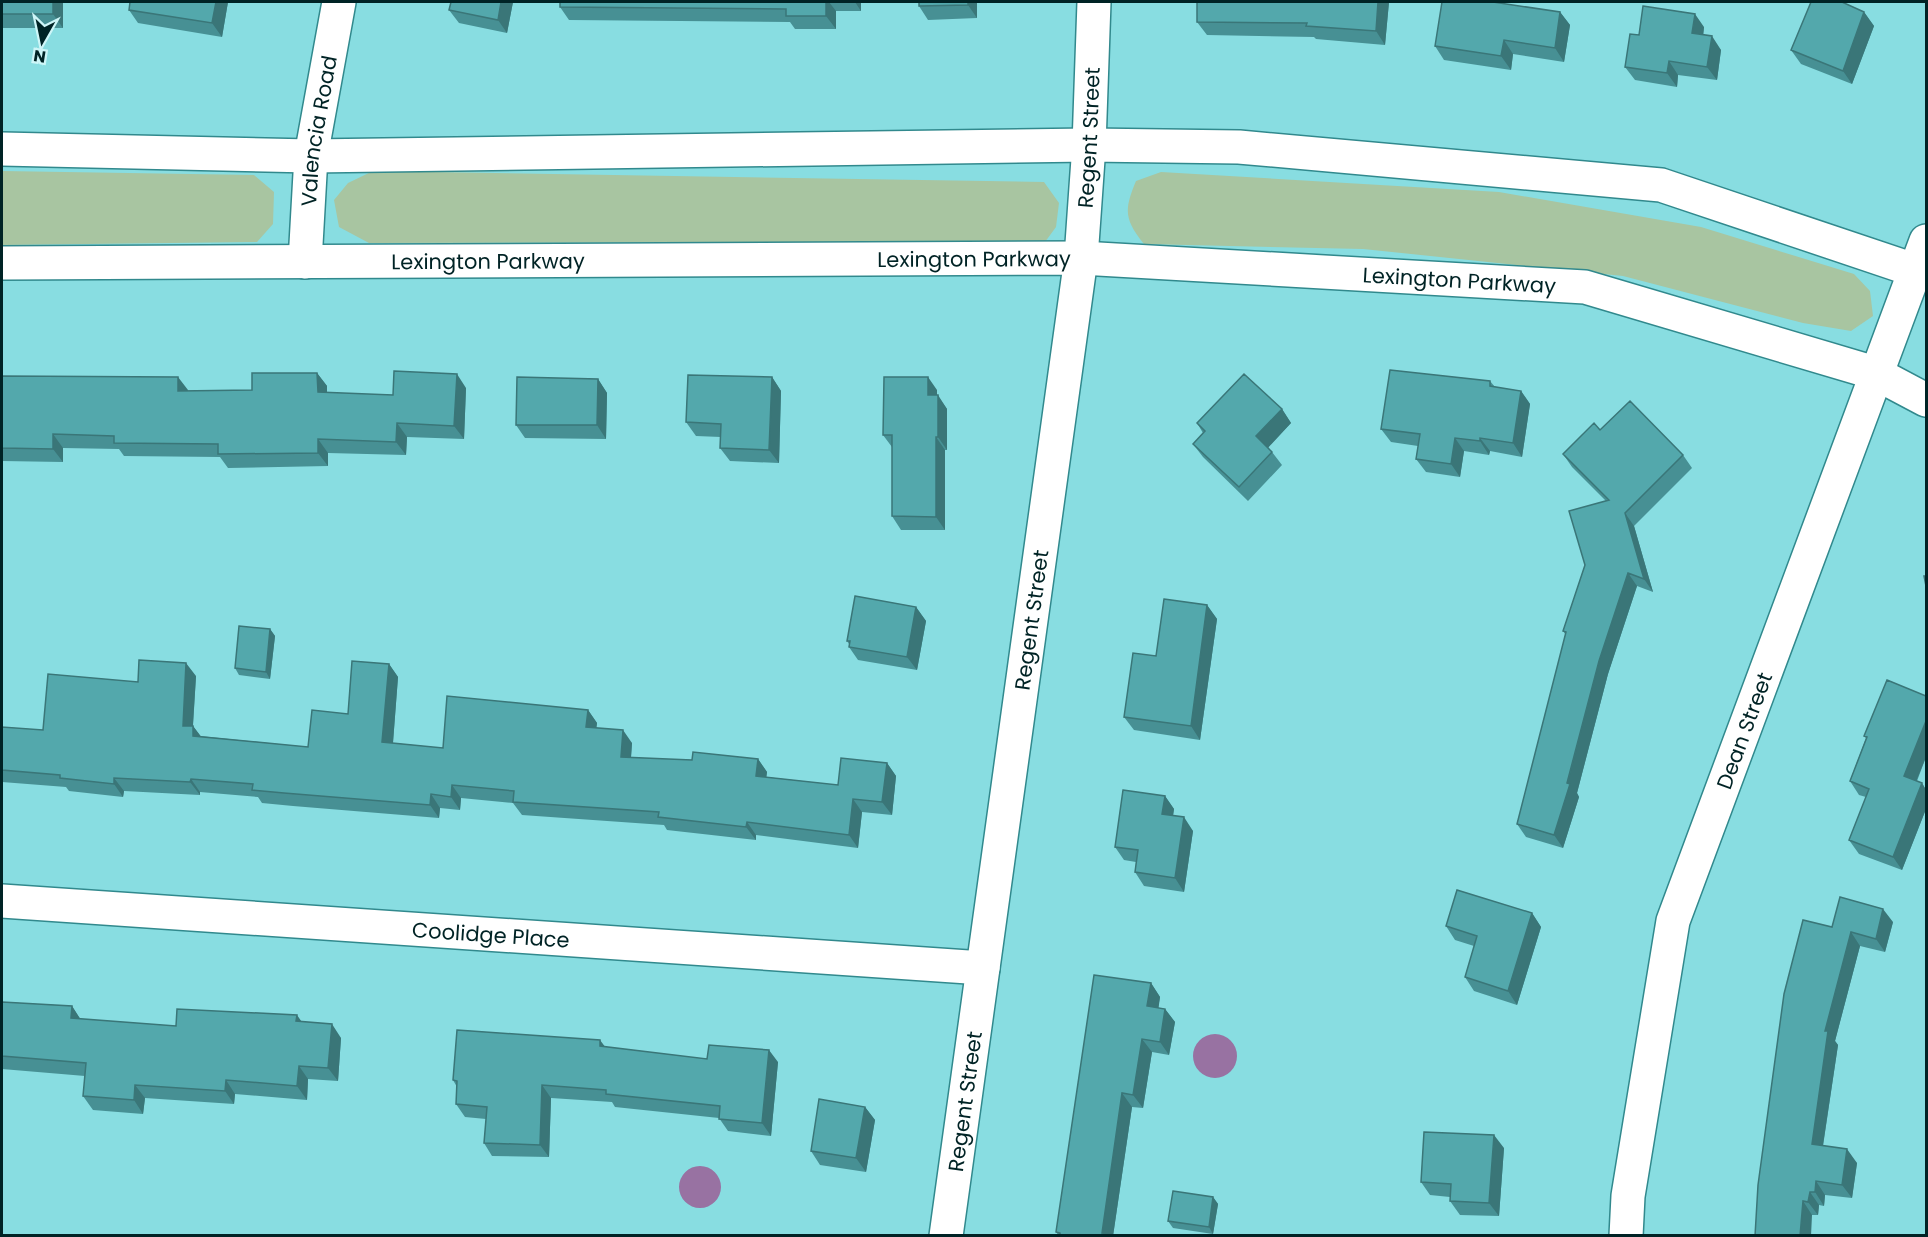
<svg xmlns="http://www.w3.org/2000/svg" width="1928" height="1237" font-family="Poppins,sans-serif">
<rect width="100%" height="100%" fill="#88dde1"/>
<!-- green -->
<path fill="#a8c5a1" d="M2,171L254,175L274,192L273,224L257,242L2,245Z
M373,171L1044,182L1059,203L1056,227L1045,242L369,243L339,227L334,200L348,183Z
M1161,172L1499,192L1701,227L1854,274L1870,291L1873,316L1851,331L1803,323L1623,276L1363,249L1144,244C1124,219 1124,210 1136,181Z"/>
<!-- water -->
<path fill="#9872a2" d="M1193 1056a22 22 0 1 1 44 0a22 22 0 1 1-44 0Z
M679 1187a21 21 0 1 1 42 0a21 21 0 1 1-42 0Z"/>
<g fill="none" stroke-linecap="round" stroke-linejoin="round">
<defs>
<g id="minor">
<path d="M2,149L311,156L1089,145L1239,147L1661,185L1926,274"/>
<path id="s1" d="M305,262L311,156L339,2"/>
<path id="s2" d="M2,263L1081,258L1585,287L1875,373L1926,400"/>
<path id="s3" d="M2,901L983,968"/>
<path id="s4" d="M946,1236L1081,258L1089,145L1094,2"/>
<path id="s5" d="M1626,1236L1628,1196L1673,921L1926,241"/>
</g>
</defs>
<!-- minor casing -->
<use href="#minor" stroke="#31898d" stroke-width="36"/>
<!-- minor -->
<use href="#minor" stroke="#fff" stroke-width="33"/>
</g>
<!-- wall -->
<path fill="#479094" d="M2,2H63V28H2Z
M228,2L222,37L138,23L129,10Z
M451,2H513L507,33L459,23L449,10Z
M560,2H861V11H836V29H795L790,22L569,20L560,7Z
M919,2H977V18L928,20L919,6Z
M1389,2L1385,45L1316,39L1314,37L1207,35L1197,22Z
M1560,12L1570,25L1564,62L1513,54L1511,70L1444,60L1435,46Z
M1864,12L1874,26L1852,84L1801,64L1791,50Z
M1704,27L1703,35L1721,50L1717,80L1678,75L1677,87L1635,80L1625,67L1639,35Z
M317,373L327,386V393L393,395L466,388L464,439L407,437L406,455L328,453V466L228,468L220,457L124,456L119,449L63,448V462L2,461V376L188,391L252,390Z
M772,377L781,391L779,463L730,461L720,448L721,437L696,436L686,422Z
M598,379L607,393L606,439L525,438L516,425Z
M1490,381L1495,387L1521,391L1530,404L1522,457L1490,451L1489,455L1464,451L1460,477L1426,472L1416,459L1418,446L1391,442L1381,429Z
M937,390V395L947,409V450H945V530H901L892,516V447L883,435Z
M1282,409L1291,423L1268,447L1272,452L1282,465L1248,501L1203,457L1193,444L1203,433L1197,423Z
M1600,430L1683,455L1692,468L1634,526L1653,592L1637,586L1608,674L1577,793L1579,797L1563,848L1526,837L1517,824L1566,635L1563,631L1606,501L1572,467L1563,454Z
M1207,605L1217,619L1200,740L1134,730L1124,717L1156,656Z
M916,607L926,621L917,670L858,660L849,647V644L847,641Z
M270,629L275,636L270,679L239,675L235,668Z
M389,664L398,677L393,743L443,748L588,710L597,723L596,728L632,743L631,758L692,760L758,759L767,772L766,777L838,785L887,763L896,776L892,815L862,812L858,848L756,835V840L667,830L664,825L522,815L513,803L461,798L460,810L440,808L439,818L293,806L262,803L258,797L200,792V795L124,791L123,797L69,791L66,787L2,782V727L43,730L138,682L196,676L193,726L200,736L308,747L348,714Z
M1864,736L1926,757L1917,781L1922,783L1926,790V809L1902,870L1859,854L1849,840L1866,797L1859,795L1850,781L1866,738Z
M1165,796L1174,809L1173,816L1193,831L1184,892L1144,886L1135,872L1136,862L1124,860L1115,847Z
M1532,913L1541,927L1517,1005L1474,991L1465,977L1474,946L1455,940L1446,926Z
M1893,922L1885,952L1860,946L1835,1041L1838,1045L1823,1146L1857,1163L1852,1198L1825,1195L1824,1206L1819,1205L1818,1215H1812L1755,1236L1832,927Z
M1151,983L1160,997L1158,1008L1165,1009L1175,1022L1169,1055L1152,1052L1143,1108L1132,1107L1113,1236H1059L1056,1232Z
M2,1002L72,1006L80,1019L176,1026L302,1022L341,1038L338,1081L308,1079L307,1100L235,1094L234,1104L145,1098L143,1114L93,1110L83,1096L85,1076L2,1069Z
M605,1047L707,1059L778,1062L771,1136L728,1131L719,1118L615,1107L612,1102L551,1098L549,1157L492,1156L484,1143L486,1119L465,1117L456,1104L457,1087L453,1080Z
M865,1107L875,1120L866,1172L820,1165L811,1151Z
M1504,1148L1499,1216L1460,1215L1450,1201V1197L1430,1195L1421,1182Z
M1213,1197L1218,1204L1213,1234L1173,1228L1168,1221Z"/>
<!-- shaded-wall -->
<path fill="#3a7678" d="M53,2H63V28L53,14Z
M216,2H228L222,37L212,23Z
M501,2H513L507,33L498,20Z
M826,2H829L836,11V29L826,16Z
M855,2H861V11Z
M968,2H977V18L968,5Z
M1378,2H1389L1385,45L1376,31Z
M1560,12L1570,25L1564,62L1555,48Z
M1864,12L1874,26L1852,84L1843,71Z
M1695,14L1704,27L1702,47L1692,33Z
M1712,36L1721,50L1717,80L1707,67Z
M1504,40L1513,54L1511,70L1501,56Z
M1669,61L1678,75L1677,87L1667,73Z
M317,373L327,386V406L318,392Z
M457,374L466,388L464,439L454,426Z
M178,377L188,390V404L178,391Z
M772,377L781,391L779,463L769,450Z
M928,377L937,390V409L928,395Z
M598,379L607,393L606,439L597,425Z
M1521,391L1530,404L1522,457L1513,443Z
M938,395L947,409V450L938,437Z
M1282,409L1291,423L1266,450L1256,436Z
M397,423L407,437L406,455L396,442Z
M53,434L63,448V462L53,449Z
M936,437L945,450V530L936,517Z
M1455,438L1464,451L1460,477L1451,464Z
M1480,438L1490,451L1489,455L1480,441Z
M318,439L328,453V466L318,453Z
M1625,513L1634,526L1653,592L1644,579Z
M1628,573L1637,586L1608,674L1577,793L1579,797L1563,848L1554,835L1599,661Z
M1207,605L1217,619L1200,740L1191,726Z
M916,607L926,621L917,670L907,657Z
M270,629L275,636L270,679L266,672Z
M186,663L196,676L192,739L183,726Z
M389,664L398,677L392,755L382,742Z
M588,710L597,723L595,740L586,727Z
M1926,721V757L1913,789L1904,776Z
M193,726L203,739L193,736Z
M623,730L632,743L630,770L621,757Z
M758,759L767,772L765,789L756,776Z
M887,763L896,776L892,815L882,802Z
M114,778L124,791L123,797L114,784Z
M191,779L200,792V795L190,782Z
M1922,783L1926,790V809L1902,870L1893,857Z
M452,785L461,798L460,810L451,797Z
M431,794L440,808L439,818L430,805Z
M1165,796L1174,809L1171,828L1162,814Z
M853,799L862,812L858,848L849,835Z
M1184,817L1193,831L1184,892L1175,878Z
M747,822L756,835V840L746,827Z
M1883,909L1893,922L1885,952L1876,939Z
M1532,913L1541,927L1517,1005L1508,991Z
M1851,932L1860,946L1835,1041L1838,1045L1821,1158L1812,1144L1825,1031Z
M1151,983L1160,997L1157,1019L1147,1006Z
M72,1006L81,1020L71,1018Z
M1165,1009L1175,1022L1169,1055L1160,1042Z
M297,1015L306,1028L296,1021Z
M332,1024L341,1038L338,1081L328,1068Z
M1142,1039L1152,1052L1143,1108L1133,1095Z
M600,1040L609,1052L600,1046Z
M769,1050L778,1062L771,1136L762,1123Z
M299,1066L308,1079L307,1100L297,1086Z
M226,1080L235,1094L234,1104L225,1091Z
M135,1085L145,1098L143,1114L134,1100Z
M542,1085L551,1098L549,1157L540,1145Z
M1122,1093L1132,1107L1113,1236H1104L1102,1233Z
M865,1107L875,1120L866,1172L856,1158Z
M1494,1135L1504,1148L1499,1216L1489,1203Z
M1847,1149L1857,1163L1852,1198L1842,1185Z
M1816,1181L1825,1195L1824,1206L1815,1192Z
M1810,1192L1819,1205L1818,1215L1808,1202Z
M1213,1197L1218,1204L1213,1234L1209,1227Z
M1803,1201L1812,1215L1811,1236H1800Z"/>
<!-- building -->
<path fill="#53a8ac" stroke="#3a7678" stroke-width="1.5" d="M2,2H53V14H2Z
M130,2H216L212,23L129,10Z
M451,2H501L498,20L449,10Z
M560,2H826V16H786V9L560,7Z
M919,2H968V5L919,6Z
M1197,2H1378L1376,31L1306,26L1307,23L1197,22Z
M1442,2H1493L1560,12L1555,48L1504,40L1501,56L1435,46Z
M1811,2H1842L1864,12L1843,71L1791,50Z
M1643,6L1695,14L1692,33L1712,36L1707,67L1669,61L1667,73L1625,67L1630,34L1639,35Z
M1390,370L1490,381V386L1521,391L1513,443L1480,438V441L1455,438L1451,464L1416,459L1420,434L1381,429Z
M394,371L457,374L454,426L397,423L396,442L318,439V453L218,454V444L114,443V436L53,434V449L2,448V376L178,377V391L252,390V373H317L318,392L393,395Z
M1244,374L1282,409L1256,436L1272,452L1239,487L1193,444L1205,431L1197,423Z
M688,375L772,377L769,450L720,448L721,424L686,422Z
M517,377L598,379L597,425H516Z
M884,377H928V395H938V437H936V517L892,516V435H883Z
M1630,401L1683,455L1625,513L1644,579L1628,573L1599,661L1567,783L1570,784L1554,835L1517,824L1566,632L1563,631L1585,565L1569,511L1609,500L1563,454L1594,423L1600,430Z
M1924,576H1926V586Z
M855,596L916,607L907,657L849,647L850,641H847Z
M1164,599L1207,605L1191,726L1124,717L1133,653L1156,656Z
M239,626L270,629L266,672L235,668Z
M139,660L186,663L183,726H193V736L308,747L312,710L348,714L352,661L389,664L382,742L443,748L447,696L588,710L586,727L623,730L621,757L692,760L693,752L758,759L756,776L838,785L841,758L887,763L882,802L853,799L849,835L747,822L746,827L658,817L659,812L513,802L514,791L452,785L451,797L431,794L430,805L284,793L252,790L253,784L191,779L190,782L114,778V784L60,778V775L2,770V727L43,730L48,674L138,682Z
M1887,680L1926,696V721L1904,776L1922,783L1893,857L1849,840L1869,789L1850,781L1867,737L1864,736Z
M1123,790L1165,796L1162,814L1184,817L1175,878L1135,872L1138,850L1115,847Z
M1457,890L1532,913L1508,991L1465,977L1477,936L1446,926Z
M1840,897L1883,909L1876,939L1851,932L1825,1031H1828L1812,1144L1847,1149L1842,1185L1816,1181L1815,1192H1810L1808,1202L1803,1201L1800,1236H1755L1758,1185L1784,994L1803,920L1832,927Z
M1094,975L1151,983L1147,1006L1165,1009L1160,1042L1142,1039L1133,1095L1122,1093L1102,1233L1111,1234V1236H1060V1233L1056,1232Z
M2,1002L72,1006L71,1018L176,1026L177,1009L297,1015L296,1021L332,1024L328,1068L299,1066L297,1086L226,1080L225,1091L135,1085L134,1100L83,1096L86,1063L2,1056Z
M457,1030L600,1040V1046L707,1059L709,1045L769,1050L762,1123L719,1119L720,1106L606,1094V1090L542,1085L540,1145L484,1143L487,1107L456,1104L457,1081L453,1080Z
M819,1099L865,1107L856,1158L811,1151Z
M1424,1132L1494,1135L1489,1203L1450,1201L1451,1184L1421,1182Z
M1173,1191L1213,1197L1209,1227L1168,1221Z"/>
<g text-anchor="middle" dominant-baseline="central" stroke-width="5" stroke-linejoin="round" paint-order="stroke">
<!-- street labels -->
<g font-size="21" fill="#002325" stroke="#cef6f8">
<text stroke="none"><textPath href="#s1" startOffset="132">Valencia Road</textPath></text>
<text stroke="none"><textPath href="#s4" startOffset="1108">Regent Street</textPath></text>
<text stroke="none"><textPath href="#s2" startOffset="972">Lexington Parkway</textPath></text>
<text stroke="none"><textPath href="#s2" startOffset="486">Lexington Parkway</textPath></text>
<text stroke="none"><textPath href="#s2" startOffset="1458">Lexington Parkway</textPath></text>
<text stroke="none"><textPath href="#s4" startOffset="622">Regent Street</textPath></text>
<text stroke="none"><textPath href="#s5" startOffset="522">Dean Street</textPath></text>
<text stroke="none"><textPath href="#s3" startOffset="490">Coolidge Place</textPath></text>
<text stroke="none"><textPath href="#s4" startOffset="136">Regent Street</textPath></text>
</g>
</g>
<!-- border -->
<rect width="1928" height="1237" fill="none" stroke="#002325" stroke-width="6"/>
<!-- north arrow -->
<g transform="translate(42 42) rotate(189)" stroke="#cef6f8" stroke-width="4.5" paint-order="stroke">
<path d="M0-4.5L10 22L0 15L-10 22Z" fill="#002325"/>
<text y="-9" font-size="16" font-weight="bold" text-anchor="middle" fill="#002325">N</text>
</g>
</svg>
